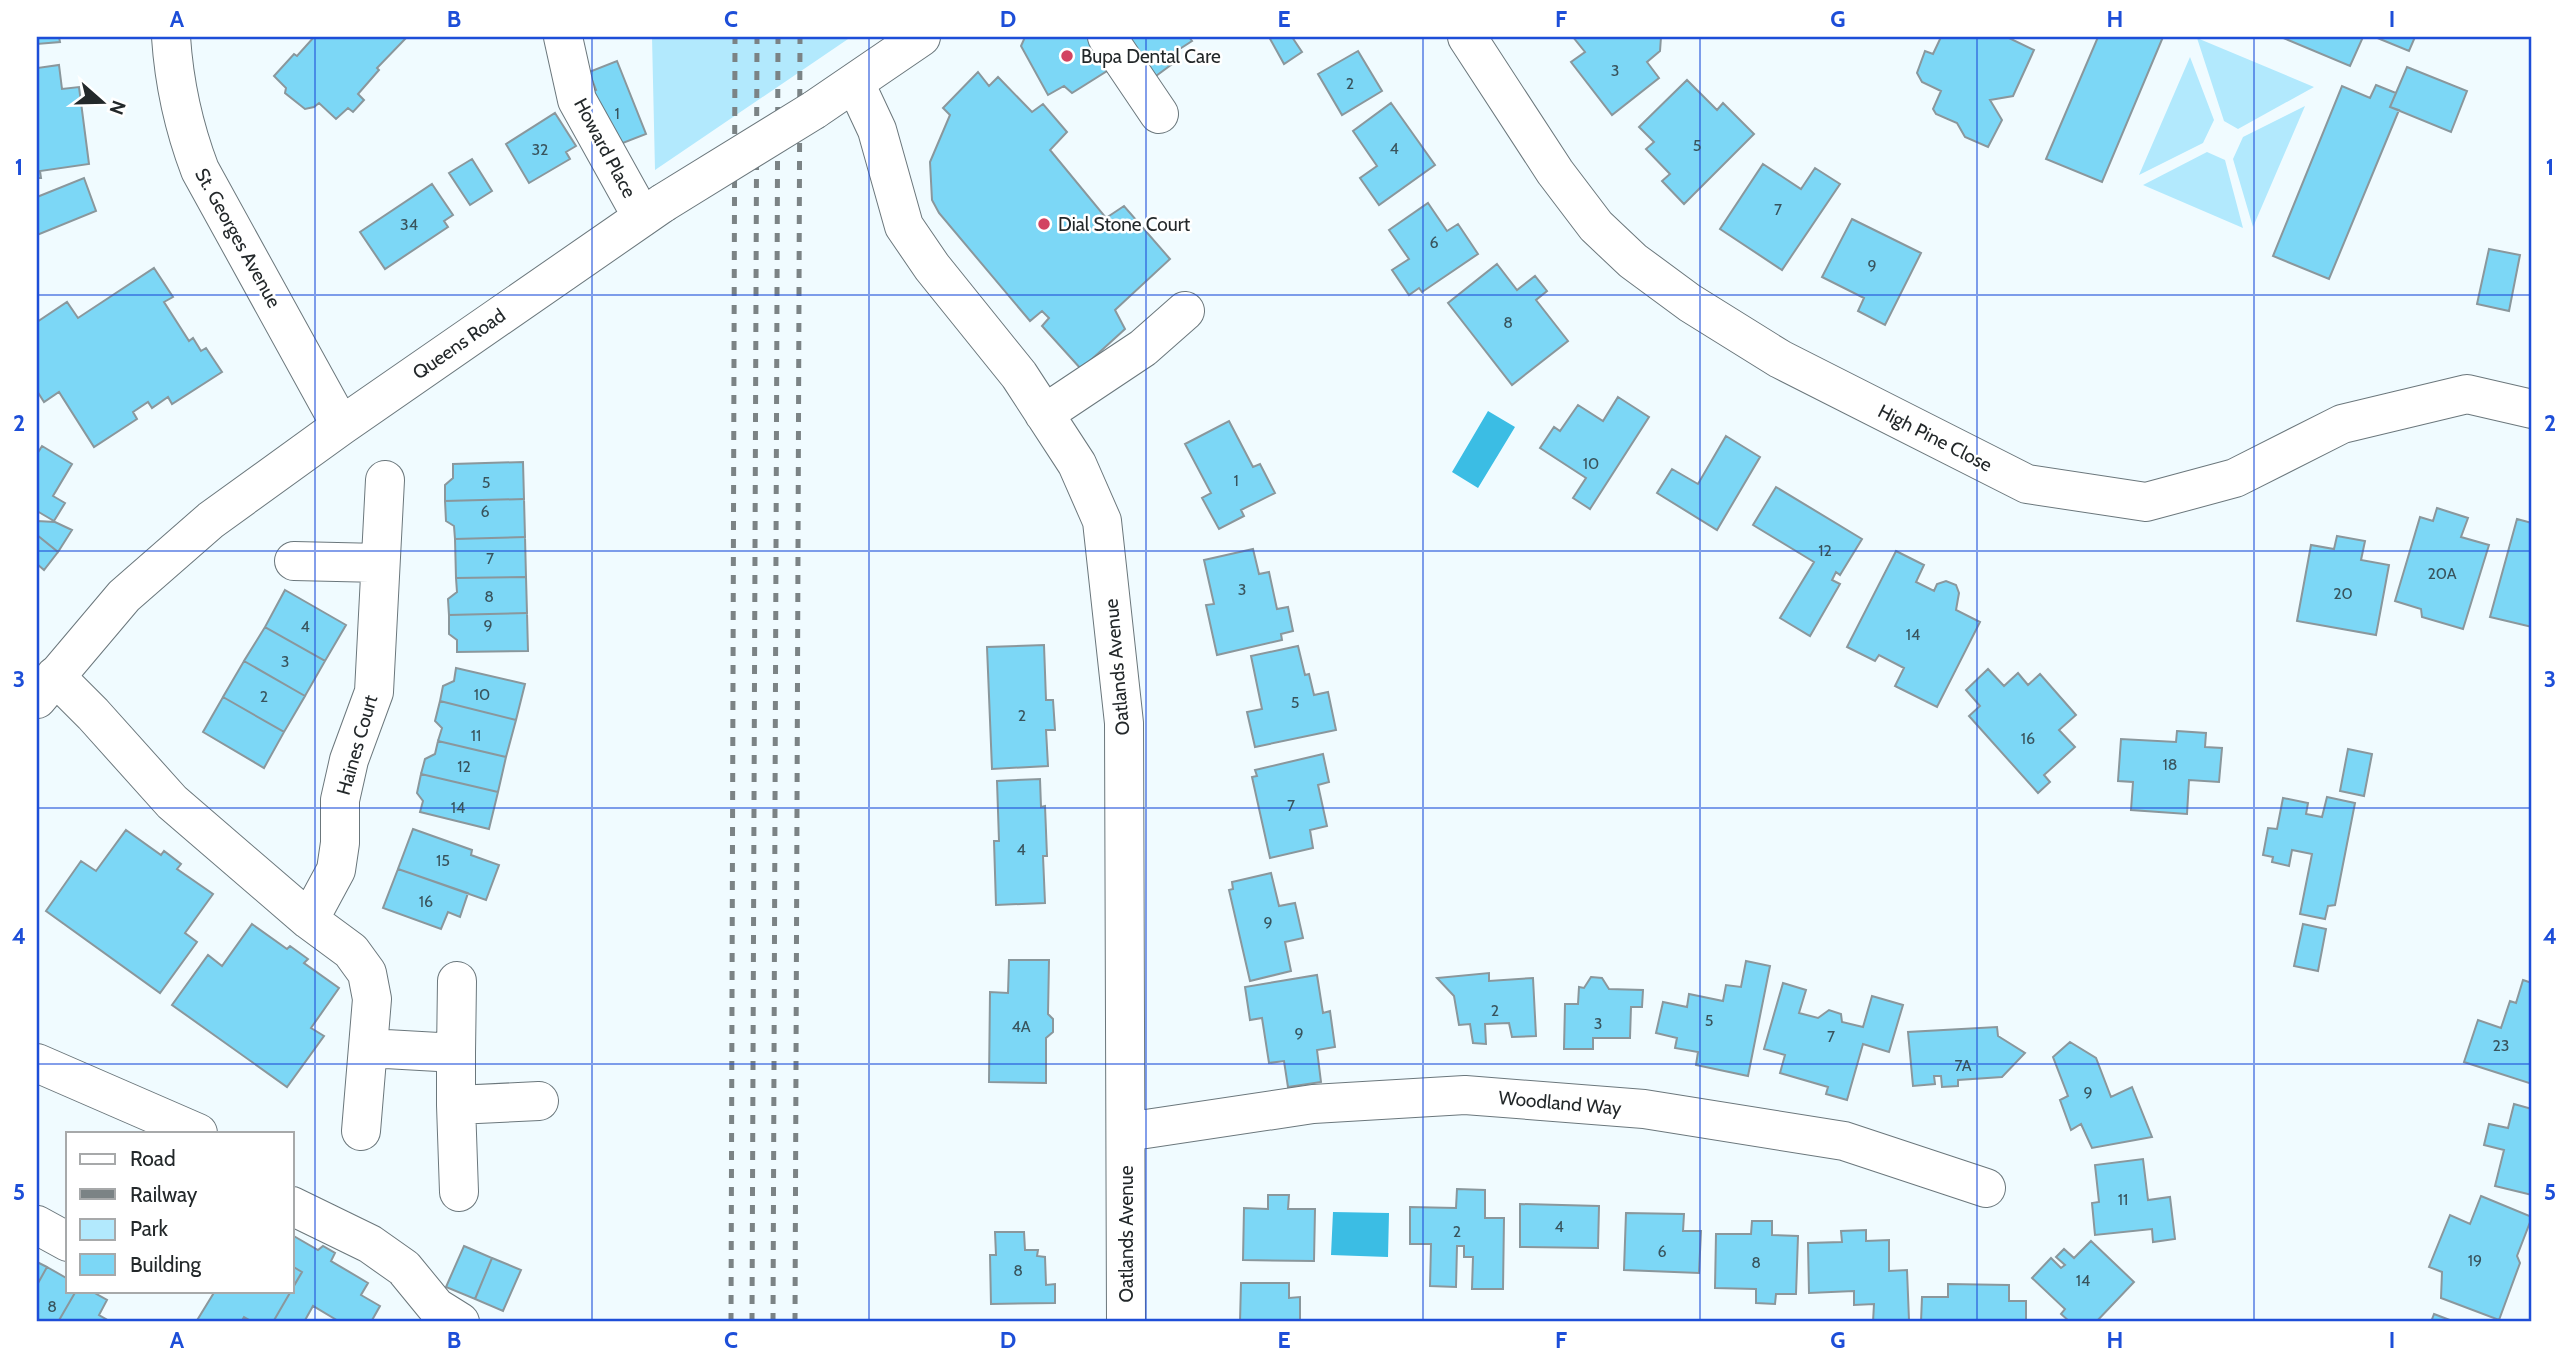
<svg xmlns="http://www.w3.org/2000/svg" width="2569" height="1359" font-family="Cabin,sans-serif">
<rect width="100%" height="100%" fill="#f0fbff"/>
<!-- green -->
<path fill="#b2e9fd" d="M652,37H851L655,170Z
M2197,38L2314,87L2238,129L2224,121Z
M2190,57L2214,120L2203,143L2139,175Z
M2305,106L2253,227L2233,159L2243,137Z
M2207,152L2225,160L2243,228L2143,185Z"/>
<!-- water -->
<path fill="#3bbde4" d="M1488,411L1515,427L1478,488L1452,472Z
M1333,1212L1389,1213L1388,1257L1331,1255Z"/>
<!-- building -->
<path fill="#7cd7f6" stroke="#8a979c" stroke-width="2" d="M37,37H59L60,42L37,44Z
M314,37H407L377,68L379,70L358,94L364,100L353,112L348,108L336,119L319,103L314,107L305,109L285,93L286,88L274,76L294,54L297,56Z
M1025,37H1092L1115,66L1072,93L1064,86L1048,95L1021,46Z
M1112,37H1189L1192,41L1175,52L1179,59L1145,84Z
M1269,37H1292L1302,52L1284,64Z
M1573,37H1661L1660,51L1647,62L1659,78L1612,115L1571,62L1585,52Z
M1941,37H2007L2034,50L2013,96L1990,100L2002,120L1988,147L1965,137L1957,123L1936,114L1933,109L1941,91L1922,82L1917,73L1925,51L1933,54Z
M2098,37H2163L2102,182L2046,159Z
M2281,37H2363L2350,66Z
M2375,37H2415L2409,51Z
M1358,51L1382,91L1342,115L1318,74Z
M617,61L646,134L610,148L588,93L596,90L589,72Z
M59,65L62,89L79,87L89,164L40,171L41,178H37V68Z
M2407,67L2467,91L2451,132L2390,107Z
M978,72L989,86L998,77L1032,112L1043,104L1067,132L1050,150L1106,218L1124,206L1170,259L1115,310L1125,329L1081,369L1042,326L1049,318L1042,311L1030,321L939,213L932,200L930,162L950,115L943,108Z
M1687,80L1717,110L1723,103L1754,134L1684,204L1662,181L1670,174L1646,149L1654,142L1639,127Z
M2376,85L2396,93L2390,107L2399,110L2329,279L2273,256L2342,86L2370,98Z
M1391,103L1435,165L1379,205L1360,178L1377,166L1353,131Z
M555,113L576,146L566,152L570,159L529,183L506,144Z
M472,159L492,191L470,205L449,173Z
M1763,164L1801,189L1815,168L1840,184L1782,270L1720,229Z
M84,178L96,211L37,235V197Z
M432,184L453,215L444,221L448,227L385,269L360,232Z
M1428,203L1447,231L1458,224L1478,254L1422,292L1419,288L1409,295L1392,270L1409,259L1389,230Z
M1852,219L1921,253L1885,325L1858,311L1864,298L1822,277Z
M2489,249L2520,255L2509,311L2477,304Z
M1497,264L1517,290L1535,276L1547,291L1536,300L1568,341L1512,385L1448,303Z
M154,268L173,297L164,302L189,341L193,338L201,351L206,348L222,372L172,404L168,397L152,408L148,402L133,412L137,419L94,447L59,392L44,402L37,391V322L67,302L78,318Z
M1618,397L1649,417L1590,509L1573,498L1586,478L1540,448L1554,427L1560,431L1578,405L1603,421Z
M1229,421L1253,467L1260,464L1275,493L1241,510L1244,516L1219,529L1202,498L1211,493L1185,444Z
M1726,436L1760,457L1717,530L1657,493L1672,469L1698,484Z
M42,446L72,464L53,496L65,503L54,521L37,511V454Z
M523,462L524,499L445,501V485L453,478V464Z
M1776,487L1862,539L1840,575L1836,572L1832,580L1840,584L1810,636L1780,618L1814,562L1753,525Z
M524,499L525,537L455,539L454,526L446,521L445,501Z
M2437,508L2468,518L2461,537L2489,545L2463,629L2422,617L2421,609L2395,601L2420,517L2433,521Z
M2517,519L2532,523V627L2490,617Z
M37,521L55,522L72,530L58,552L37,535Z
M37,535L58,552L44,570L37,564Z
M2337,536L2365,541L2361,560L2389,565L2376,635L2297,621L2311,545L2334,549Z
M525,537L526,577L456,578L455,539Z
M1253,549L1259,574L1269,572L1277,609L1288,607L1293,631L1281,634L1282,640L1217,655L1206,605L1214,604L1204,560Z
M1896,551L1924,565L1916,582L1934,591L1937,584L1946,581L1956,585L1959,593L1956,610L1980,622L1937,707L1895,686L1904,668L1879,655L1875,661L1847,647Z
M526,577L527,613L449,615L448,599L457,592L456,578Z
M285,590L346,625L325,661L265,627Z
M527,613L528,651L457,652V640L449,634V615Z
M265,627L325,661L305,696L244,661Z
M1044,645L1046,700H1053L1055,730H1046L1048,766L992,769L987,647Z
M1298,646L1305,675L1309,674L1314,695L1328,692L1336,730L1255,747L1247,712L1262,709L1251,656Z
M244,661L305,696L284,732L223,697Z
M456,668L525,684L516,720L440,701L443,686L454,681Z
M1988,669L2004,686L2018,673L2028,685L2040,674L2076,715L2059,730L2075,747L2044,775L2050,782L2038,793L1969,716L1980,706L1966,690Z
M223,697L284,732L264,768L203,732Z
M440,701L516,720L506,757L438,741L442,728L435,721Z
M2177,731L2206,733L2205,747L2222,748L2219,782L2189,780L2187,814L2131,810L2133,782L2118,781L2121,739L2176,742Z
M438,741L506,757L498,792L421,774L425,759L435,754Z
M2348,749L2372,754L2364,796L2340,791Z
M1323,754L1329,782L1318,785L1327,826L1310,830L1313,848L1270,858L1252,777L1257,776L1255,770Z
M421,774L498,792L489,829L420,812L423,801L417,793Z
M1040,779L1041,807L1045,806L1047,856H1043L1045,903L996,905L994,841H999L997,781Z
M2327,797L2355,803L2335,905L2328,906L2325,919L2300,914L2312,854L2292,850L2289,866L2272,862L2273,857L2263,855L2268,828L2277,829L2283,798L2308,803L2306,814L2322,817Z
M413,829L472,850L471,855L499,865L486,900L398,869Z
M126,830L161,855L164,851L181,864L177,869L213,894L185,933L197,942L160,993L46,911L81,861L96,871Z
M398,869L468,893L460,917L448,912L441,929L383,908Z
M1271,873L1279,906L1295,903L1303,938L1285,942L1291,971L1250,981L1229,890L1233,889L1232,882Z
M252,924L287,949L290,946L308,959L304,963L339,988L311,1028L324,1036L287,1087L172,1005L208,955L222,966Z
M2303,924L2326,929L2318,971L2294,966Z
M1009,960H1049L1048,1014L1053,1019V1032L1046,1038V1083L989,1082L990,992L1008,993Z
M1746,961L1770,966L1748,1076L1696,1065L1698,1052L1675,1048L1677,1038L1656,1033L1663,1002L1687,1007L1689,994L1723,1001L1726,985L1741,987Z
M1489,973V981L1533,978L1536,1036L1512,1037L1509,1023L1485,1024L1486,1044L1473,1043L1470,1024L1459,1025L1454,996L1437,978Z
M1317,975L1323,1013L1330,1011L1335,1047L1317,1050L1321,1082L1288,1087L1284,1061L1269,1063L1262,1018L1250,1020L1245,987Z
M1591,977L1602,978L1609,989L1643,990L1642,1007H1631L1630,1038H1593V1049H1564L1565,1004H1578L1579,987L1584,988Z
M2523,980L2532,983V1084L2464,1062L2478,1020L2501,1028L2510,1001L2516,1003Z
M1783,983L1806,990L1799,1013L1818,1018L1829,1010L1841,1014L1842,1022L1863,1027L1872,996L1903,1005L1889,1052L1863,1044L1847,1100L1826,1094L1828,1087L1780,1073L1785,1055L1764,1049Z
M1997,1027L1998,1036L2025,1053L2002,1077L1958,1080V1086L1942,1087L1941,1076H1934L1935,1084L1913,1086L1908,1032Z
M2070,1042L2096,1058L2111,1097L2132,1087L2152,1137L2092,1148L2081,1124L2071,1130L2060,1100L2068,1096L2053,1057Z
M2514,1104L2532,1109V1195L2495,1186L2504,1150L2484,1145L2489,1124L2508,1128Z
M2143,1159L2148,1200L2170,1197L2175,1239L2153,1242L2152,1229L2095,1235L2092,1203L2099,1202L2095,1165Z
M1457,1189L1485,1190V1218H1504L1503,1289H1472L1473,1257H1464V1246H1457L1456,1287L1430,1286L1431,1244H1410V1207L1456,1208Z
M1268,1195H1289L1288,1209H1315L1314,1261L1243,1260L1244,1208L1268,1209Z
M2481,1196L2532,1217L2517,1256L2520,1263L2499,1320L2441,1298L2442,1272L2429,1267L2450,1215L2470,1224Z
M1520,1204L1599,1206L1598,1248L1520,1247Z
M1626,1213L1684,1214L1683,1231H1701L1699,1273L1624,1270Z
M1752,1221H1772V1235L1798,1236L1796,1294H1776L1775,1304L1756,1303V1289L1715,1288L1716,1234H1751Z
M1866,1230V1241L1889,1240V1271L1907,1270L1909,1320L1873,1322L1874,1304L1854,1305V1291L1809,1293L1808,1243L1842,1242L1841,1231Z
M995,1232H1024L1025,1250H1038L1037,1256L1045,1257L1046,1285L1055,1284V1303L991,1304L990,1255H996Z
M292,1235L318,1250L323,1246L335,1253L331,1261L368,1283L361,1295L380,1306L371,1322H340L313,1306L304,1322H273L302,1272L292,1266Z
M2091,1241L2134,1282L2096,1322H2070L2061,1314L2065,1309L2032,1278L2051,1258L2061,1268L2065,1265L2056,1257L2064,1249L2074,1258Z
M464,1246L492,1258L475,1299L446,1287Z
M492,1258L521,1270L503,1311L475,1299Z
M37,1262L47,1267L37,1285Z
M292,1266L302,1272L292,1289Z
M47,1267L68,1279V1291H76L58,1322H37V1285Z
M1241,1283H1289V1298L1300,1297V1322H1240Z
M1948,1284L2009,1285V1301H2026V1322H1921L1922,1297H1948Z
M76,1291H91L107,1300L99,1315L111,1322H58Z
M215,1291H291L273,1322H253L244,1317L241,1322H196Z
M2434,1314L2455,1322H2431Z"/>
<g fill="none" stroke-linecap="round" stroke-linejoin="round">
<defs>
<path id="minor" d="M563,37L577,100L642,217
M1107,37L1159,114
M1467,37L1555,172L1596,226L1633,261L1690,303L1780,359L2027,484L2146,502L2235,478L2342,424L2467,394L2532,409
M855,83L877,130L904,226L932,267L1019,375L1077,464L1102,521L1124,723L1126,1322
M1044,414L1143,348L1185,311
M294,561L380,563
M55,676L93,714L172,802L309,920L351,951L367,973L372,999L361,1131
M309,920L336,870L340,843V800L349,760L374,692L385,480
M368,1048L456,1053V1105L539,1101
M456,1053L457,981
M37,1063L198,1133
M456,1105L459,1192
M1126,1132L1313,1104L1465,1095L1644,1109L1844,1141L1986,1188
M292,1206L370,1244L404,1268L436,1307L460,1322
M37,1225L68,1242"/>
<path id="major" d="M171,37C174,82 184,128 200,170L341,426
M814,110L921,37
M37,699L124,596L211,520L341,426L663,203"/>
</defs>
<!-- minor casing -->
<use href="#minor" stroke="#6b777c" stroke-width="40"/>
<!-- major casing -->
<use href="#major" stroke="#6b777c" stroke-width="40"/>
<!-- minor -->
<use href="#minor" stroke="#fff" stroke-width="38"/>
<!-- major -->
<use href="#major" stroke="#fff" stroke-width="38"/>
<!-- rail -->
<path stroke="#7b8385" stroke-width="5" stroke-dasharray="9 9" stroke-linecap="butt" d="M731,1322L735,37
M752,1322L757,37
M773,1322L778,37
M795,1322L800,37"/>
<defs>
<path id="major-bridge" d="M663,203L814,110"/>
</defs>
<!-- major-bridge casing -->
<use href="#major-bridge" stroke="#6b777c" stroke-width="40" stroke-linecap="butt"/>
<!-- major-bridge -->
<use href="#major-bridge" stroke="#fff" stroke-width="38"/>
</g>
<!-- grid -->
<path fill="none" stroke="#1d4ed8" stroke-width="2" stroke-opacity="0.55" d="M315,37V1322M592,37V1322M869,37V1322M1146,37V1322M1423,37V1322M1700,37V1322M1977,37V1322M2254,37V1322M37,295H2532M37,551H2532M37,808H2532M37,1064H2532"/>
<!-- markers -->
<g fill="#d24361" stroke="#fff" stroke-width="2.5">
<circle cx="1067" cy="56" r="7"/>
<circle cx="1044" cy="224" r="7"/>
</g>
<g text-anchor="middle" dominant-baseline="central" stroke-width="5" stroke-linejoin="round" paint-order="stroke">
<!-- number labels -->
<g font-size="16" fill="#39545d">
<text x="1615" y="70">3</text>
<text x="1350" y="83">2</text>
<text x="617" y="113">1</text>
<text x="1697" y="145">5</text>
<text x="1394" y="148">4</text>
<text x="540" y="149">32</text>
<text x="1778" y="209">7</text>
<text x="409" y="224">34</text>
<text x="1434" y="242">6</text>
<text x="1872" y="265">9</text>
<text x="1508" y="322">8</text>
<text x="1591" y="463">10</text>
<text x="1236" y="480">1</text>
<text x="486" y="482">5</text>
<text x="485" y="511">6</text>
<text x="1825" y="550">12</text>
<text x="490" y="558">7</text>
<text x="2442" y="573">20A</text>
<text x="1242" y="589">3</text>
<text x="2343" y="593">20</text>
<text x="489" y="596">8</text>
<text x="488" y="625">9</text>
<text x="305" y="626">4</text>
<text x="1913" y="634">14</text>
<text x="285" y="661">3</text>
<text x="482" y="694">10</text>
<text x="264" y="696">2</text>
<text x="1295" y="702">5</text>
<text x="1022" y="715">2</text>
<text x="476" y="735">11</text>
<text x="2028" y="738">16</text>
<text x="2170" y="764">18</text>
<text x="464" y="766">12</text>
<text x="1291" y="805">7</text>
<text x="458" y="807">14</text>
<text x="1021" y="849">4</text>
<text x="443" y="860">15</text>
<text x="426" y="901">16</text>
<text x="1268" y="922">9</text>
<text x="1495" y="1010">2</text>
<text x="1709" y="1020">5</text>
<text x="1598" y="1023">3</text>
<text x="1021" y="1026">4A</text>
<text x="1299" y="1033">9</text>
<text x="1831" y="1036">7</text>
<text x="2501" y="1045">23</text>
<text x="1963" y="1065">7A</text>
<text x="2088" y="1092">9</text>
<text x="2123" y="1199">11</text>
<text x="1559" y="1226">4</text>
<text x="1457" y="1231">2</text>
<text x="1662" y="1251">6</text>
<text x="2475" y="1260">19</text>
<text x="1756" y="1262">8</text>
<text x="1018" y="1270">8</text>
<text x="2083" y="1280">14</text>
<text x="52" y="1306">8</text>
</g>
<!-- poi labels -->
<g font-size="19" fill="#23282a" stroke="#fff" text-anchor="start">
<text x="1081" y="56">Bupa Dental Care</text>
<text x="1058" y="224">Dial Stone Court</text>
</g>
<!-- street labels -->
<g font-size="19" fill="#23282a" stroke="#fff">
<text transform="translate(605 148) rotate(62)">Howard Place</text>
<text transform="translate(238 238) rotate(61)">St. Georges Avenue</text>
<text transform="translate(459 344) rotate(-35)">Queens Road</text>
<text transform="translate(1935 438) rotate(27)">High Pine Close</text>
<text transform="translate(1117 667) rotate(-95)">Oatlands Avenue</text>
<text transform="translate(357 745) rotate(-74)">Haines Court</text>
<text transform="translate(1560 1103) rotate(5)">Woodland Way</text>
<text transform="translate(1126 1234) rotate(-90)">Oatlands Avenue</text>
</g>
</g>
<!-- border -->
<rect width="2569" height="1359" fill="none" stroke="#ffffff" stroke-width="77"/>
<!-- legend -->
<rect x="66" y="1132" width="228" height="161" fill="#ffffff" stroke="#a7a9aa" stroke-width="2"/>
<rect x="80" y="1154" width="35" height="10" fill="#ffffff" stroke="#a7a9aa" stroke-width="2"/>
<text x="130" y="1166" font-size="21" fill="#23282a">Road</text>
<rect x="80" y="1189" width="35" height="10" fill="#7b8385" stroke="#a7a9aa" stroke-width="2"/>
<text x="130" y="1202" font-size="21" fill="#23282a">Railway</text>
<rect x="80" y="1219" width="35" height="21" fill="#b2e9fd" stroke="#a7a9aa" stroke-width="2"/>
<text x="130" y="1236" font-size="21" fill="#23282a">Park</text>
<rect x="80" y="1254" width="35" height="21" fill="#7cd7f6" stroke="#a7a9aa" stroke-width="2"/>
<text x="130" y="1272" font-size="21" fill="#23282a">Building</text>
<!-- north arrow -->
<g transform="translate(102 102) rotate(110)" stroke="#ffffff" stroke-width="5" paint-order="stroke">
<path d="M0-5L12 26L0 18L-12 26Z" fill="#23282a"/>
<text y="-10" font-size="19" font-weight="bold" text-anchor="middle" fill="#23282a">N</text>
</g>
<rect x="38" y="38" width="2492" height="1282" fill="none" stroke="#1d4ed8" stroke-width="2.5"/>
<g font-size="23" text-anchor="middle" font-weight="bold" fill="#1d4ed8">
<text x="177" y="27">A</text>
<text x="454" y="27">B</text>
<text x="731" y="27">C</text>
<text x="1008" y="27">D</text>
<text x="1284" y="27">E</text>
<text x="1561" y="27">F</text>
<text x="1838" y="27">G</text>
<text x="2115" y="27">H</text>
<text x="2392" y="27">I</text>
<text x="19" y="175">1</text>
<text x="2550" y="175">1</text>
<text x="19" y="431">2</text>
<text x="2550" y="431">2</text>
<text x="19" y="687">3</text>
<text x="2550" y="687">3</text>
<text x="19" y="944">4</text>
<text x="2550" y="944">4</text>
<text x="19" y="1200">5</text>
<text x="2550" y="1200">5</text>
<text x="177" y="1348">A</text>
<text x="454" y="1348">B</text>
<text x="731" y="1348">C</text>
<text x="1008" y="1348">D</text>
<text x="1284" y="1348">E</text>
<text x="1561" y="1348">F</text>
<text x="1838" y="1348">G</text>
<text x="2115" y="1348">H</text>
<text x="2392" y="1348">I</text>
</g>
</svg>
